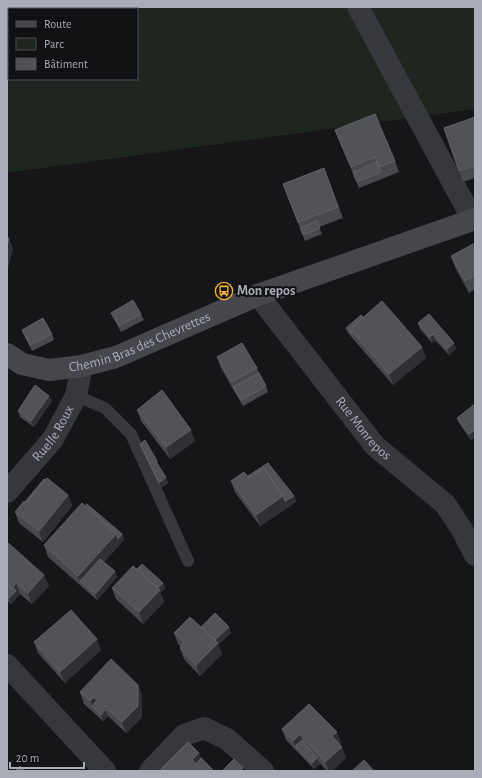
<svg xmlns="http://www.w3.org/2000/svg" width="482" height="778" font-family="'Alegreya Sans',sans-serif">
<rect width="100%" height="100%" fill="#161618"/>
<!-- green -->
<path fill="#1e261f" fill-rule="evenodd" d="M7,7H475V109L7,173ZM9,9H137V79H9Z"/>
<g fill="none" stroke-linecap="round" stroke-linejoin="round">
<!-- service -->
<path stroke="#37383d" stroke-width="12" d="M76,396L105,408L131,434L188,561"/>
<!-- minor -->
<g stroke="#37383d" stroke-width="22">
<path d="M358,7L473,220"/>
<path d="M38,9L40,7"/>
<path d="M7,47L9,45"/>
<path id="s1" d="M258,295L375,446L445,504L461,528L475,555"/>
<path id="s2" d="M7,492L53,439L76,396L82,366"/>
<path d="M7,665L105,771"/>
<path d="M150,771L184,735L204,728L227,739L263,771"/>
</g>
<!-- secondary -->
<path stroke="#45474d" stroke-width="22" id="s3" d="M7,354L22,364L49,370L82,366L116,357L258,295L475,219"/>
</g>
<!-- wall -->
<path fill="#47494d" d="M475,117V178L463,182L444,128Z
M335,130L395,161L399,172L359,188Z
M324,168L343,218L319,227L322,234L305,241L283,184Z
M475,243V289L469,293L455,267L451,256Z
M111,313L141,314L144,320L121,332L114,319Z
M418,323L456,349L449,355L435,340L432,343L420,329Z
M346,328L426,358L393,385L348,333Z
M22,330L52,334L54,340L32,351L24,335Z
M217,357L257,368L259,373L266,386L268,392L243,406L221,368Z
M52,401L34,427L20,417L18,411Z
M475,404V437L471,440L459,423L457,418Z
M137,410L195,441L170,459L141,421Z
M140,444L157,461L159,467L166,477L168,483L161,488L142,450Z
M248,476L294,496L296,502L260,526L235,492L231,481Z
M68,495L72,506L43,542L19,523L15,512L25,502Z
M86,506L122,534L124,540L104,562L117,577L97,600L48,557L44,545Z
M7,542L49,586L32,604L20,594L11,604L7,600Z
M137,569L163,583L165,588L160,593L164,602L143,624L116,599L112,588Z
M201,627L231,633L218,645L222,654L200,676L184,659L180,648L181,647L178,644L174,633Z
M34,642L101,650L65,683L38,653Z
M138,685L142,696V717L126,733L108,716L103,721L84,704L80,692Z
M282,729L337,732L341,743L339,744L346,758L332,771H327L319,762L320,764L314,769L286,740Z"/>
<!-- shaded-wall -->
<path fill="#2f3033" d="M7,7H11L7,14Z
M9,238L13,249L7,273V246Z
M433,334L435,340L432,343L430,337Z
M454,343L456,349L449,355L447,349Z
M422,347L426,358L393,385L389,374Z
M49,396L52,401L34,427L31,421Z
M191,430L195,441L170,459L166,447Z
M475,430V437L471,440L469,434Z
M157,461L159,466L158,468L156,462Z
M166,477L168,483L161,488L159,483Z
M68,495L72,506L43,542L39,531Z
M283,496H294L296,502L260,526L256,515Z
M116,534H122L124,540L84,585L80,581L78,576Z
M115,571L117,577L97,600L95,594Z
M44,575L49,586L32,604L28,593Z
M16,583L20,594L11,604L9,598L16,591L14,586Z
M163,583L165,588L160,593L164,602L143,624L139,612L156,590Z
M229,627L231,633L218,645L222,654L200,676L196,665L213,642Z
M97,639L101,650L65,683L60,672Z
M138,685L142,696V717L126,733L122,722Z
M94,697L98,708L92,706L90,701Z
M105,710L108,716L103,721L101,715Z
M337,732L341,743L336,747L332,736Z
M300,734L304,746H295L293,741Z
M342,747L346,758L332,771H329L325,762Z
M199,753L203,764L198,769L192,760Z
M317,758L320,764L314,769L312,763Z
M243,768L244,771H239Z"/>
<!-- building -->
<path fill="#525359" stroke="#5f6168" d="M375,114L395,161L379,167L375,157L351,167L335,130Z
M475,117V154H473L475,159V165L459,171L444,128Z
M377,162L381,172L357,182L353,172Z
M324,168L338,207L298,222L283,184Z
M317,221L320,228L303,235L300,228Z
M7,238H9L7,246Z
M475,243V275L465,281L451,256Z
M133,300L141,314L119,326L111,313Z
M382,301L422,347L389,374L350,329Z
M429,314L454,343L447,349L433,334L430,337L418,323Z
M361,315L363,317L350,329L352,334L346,328Z
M43,318L52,334L30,345L22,330Z
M242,343L257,368L231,382L217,357Z
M259,373L266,386L241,400L233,387Z
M35,385L49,396L31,421L18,411Z
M162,390L191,430L166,447L137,410Z
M475,404V430L469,434L457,418Z
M145,440L157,461L156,462L166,477L159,483L140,444Z
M268,463L294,496L285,501L283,496L264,468L249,478L248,476Z
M264,468L283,496L256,515L231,481L244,472L249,478Z
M47,478L68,495L39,531L15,512L24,501L26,503Z
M44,479L45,480L26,503L25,502Z
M82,503L116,534L78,576L44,545Z
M87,504L122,534L118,539L116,534L86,506Z
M7,542L44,575L28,593L16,583L14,586L7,579Z
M100,559L115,571L95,594L80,581Z
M142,564L163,583L157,588L137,569Z
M133,566L160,590L139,612L112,588Z
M7,582L16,591L9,598L7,596Z
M71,610L97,639L60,672L34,642Z
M215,613L229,627L215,640L201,627Z
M190,617L218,643L196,665L180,648L184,642L174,633Z
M111,659L138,685V706L122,722L94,697L90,701L80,692Z
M96,702L105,710L101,715L92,706Z
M309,704L337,732L332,736L342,747L325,762L300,734L293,741L282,729Z
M302,740L317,758L312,763L295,746Z
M188,742L199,753L192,760L203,771H163L161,769Z
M201,758L214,771H203L196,764Z
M234,759L243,768L239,771H222Z
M364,760L374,771H352Z
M20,766L25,771H15Z"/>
<!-- icons -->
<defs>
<symbol id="bus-ring" viewBox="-11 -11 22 22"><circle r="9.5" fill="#111113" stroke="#f2b134" stroke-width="1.5"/><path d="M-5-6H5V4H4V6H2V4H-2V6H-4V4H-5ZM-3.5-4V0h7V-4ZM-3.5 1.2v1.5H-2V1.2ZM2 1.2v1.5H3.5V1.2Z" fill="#f2b134"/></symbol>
</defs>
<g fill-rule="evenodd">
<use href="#bus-ring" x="214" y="281" width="20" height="20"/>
</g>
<g text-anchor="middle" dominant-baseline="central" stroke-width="4" stroke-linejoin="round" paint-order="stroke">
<!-- poi labels -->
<g font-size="14" font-weight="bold" fill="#a8adb8" stroke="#111113" text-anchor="start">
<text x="237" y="291">Mon repos</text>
</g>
<!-- street labels -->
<g font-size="14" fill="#a8adb8" stroke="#111113">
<text stroke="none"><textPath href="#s3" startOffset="141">Chemin Bras des Chevrettes</textPath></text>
<text stroke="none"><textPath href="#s1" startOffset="170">Rue Monrepos</textPath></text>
<text stroke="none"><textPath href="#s2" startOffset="75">Ruelle Roux</textPath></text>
</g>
</g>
<!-- border -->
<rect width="482" height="778" fill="none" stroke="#a8adb8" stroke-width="16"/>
<!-- legend -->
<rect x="8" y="8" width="130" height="72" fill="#111113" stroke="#4d4f55"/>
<rect x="16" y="21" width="20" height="6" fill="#45474d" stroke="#4d4f55"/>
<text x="44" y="28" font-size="12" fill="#a8adb8">Route</text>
<rect x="16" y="38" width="20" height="12" fill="#1e261f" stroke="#4d4f55"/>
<text x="44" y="48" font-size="12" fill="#a8adb8">Parc</text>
<rect x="16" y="58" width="20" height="12" fill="#525359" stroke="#4d4f55"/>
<text x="44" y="68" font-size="12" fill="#a8adb8">Bâtiment</text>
<!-- scale -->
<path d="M10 762v6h74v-6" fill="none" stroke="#a8adb8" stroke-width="2"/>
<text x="16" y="762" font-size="12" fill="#a8adb8" stroke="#111113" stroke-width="3" paint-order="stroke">20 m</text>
</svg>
